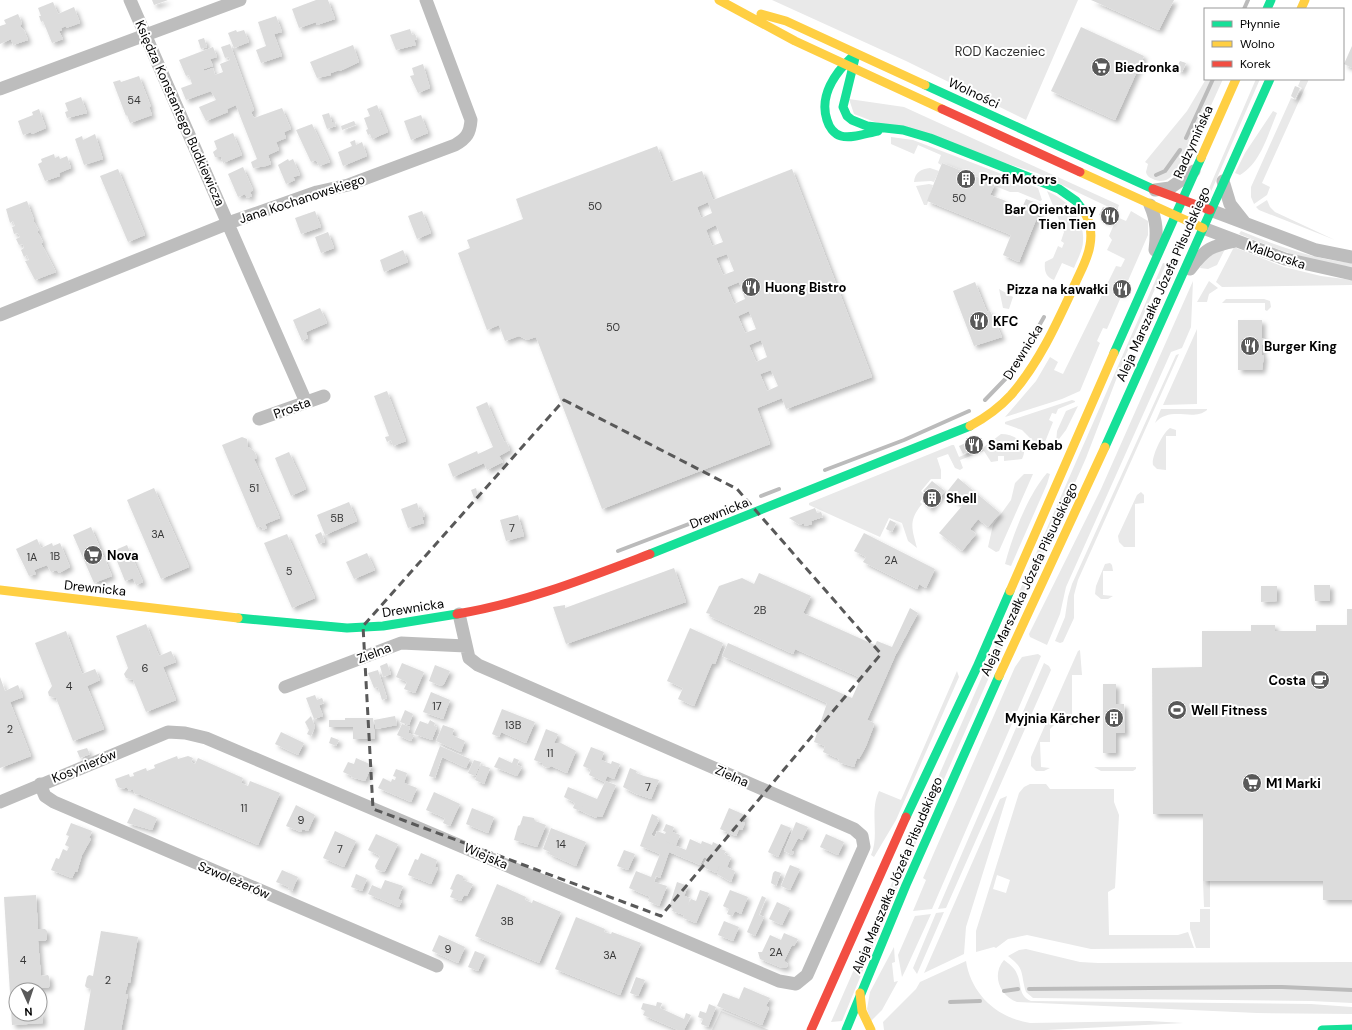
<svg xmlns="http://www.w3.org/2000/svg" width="1352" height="1030" font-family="'DM Sans',sans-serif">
<defs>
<filter id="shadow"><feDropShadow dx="3.5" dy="3.5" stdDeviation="2" flood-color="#0004"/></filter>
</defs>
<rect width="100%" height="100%" fill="#fff"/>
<!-- green -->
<path fill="#e9e9e9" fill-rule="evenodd" d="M772,0H1078L1026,120L906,61Z
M1206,79H1223L1189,154L1185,153C1179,164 1173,186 1155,180C1151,178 1147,177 1146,172L1148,164L1145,162L1187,111Z
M1256,79H1260L1210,194L1207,193Z
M1301,79H1309L1262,183L1270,187L1267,195L1254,204L1251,197V187L1291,98L1296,100L1302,88L1298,86Z
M849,99L904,107L1119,205L1117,211L1037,173L872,121L854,114Z
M1273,111L1277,113C1268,134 1261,163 1240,175L1235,173L1245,153Z
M891,137L913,140L1038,188L1042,200L1040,201L1018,192H1010L995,186L996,184L942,163L941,165L938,163L941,155L918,145L914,154L891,144Z
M930,168L939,171L934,182L931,181L914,182C915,172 921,169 930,168Z
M929,184L933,185L927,205H924L916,186Z
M1047,191C1067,200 1085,217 1083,241C1083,250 1077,260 1074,268L1062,263L1054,280C1046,277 1044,271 1045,262L1053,258L1058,246L1062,248L1064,243L1061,241L1064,232Z
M1267,200L1270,207L1275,212L1335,240L1259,210L1256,207Z
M1131,211L1148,221V235L1107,329L1103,328L1097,341L1100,343L1080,391L1062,399L1005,417L1036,381L1050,357L1058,362L1054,370L1063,374L1116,266L1121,267L1125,259L1107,250L1112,240L1109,236L1117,217L1126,221Z
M1241,231C1277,246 1313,259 1352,263V267C1312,263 1276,249 1239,234Z
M1226,247L1217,265L1208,269L1200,268L1204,259Z
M1234,247L1284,267L1321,276L1352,280V285L1222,287L1216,282Z
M1163,263L1166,264L1124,359L1086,458L918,838L842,1021L831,1022Z
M1193,281L1191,327L1182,348L1171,352L1066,587L1060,614L1047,645L1030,637L1029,634L1101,489Z
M1209,281L1218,288L1209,294L1207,302H1197Z
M999,289L1013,297L1009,309L1003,308Z
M1226,299H1264L1270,301L1271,307L1267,311L1265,310V303H1222Z
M1197,329V404L1163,405Z
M1179,354L1078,580L1074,595V618L1063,642L1060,643L1055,641L1065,617L1068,597L1072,584L1176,355Z
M1072,400L1075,401V402L1058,409L1056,414L1052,413L1049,420L1053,422L1045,442L1037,445L1022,430L1005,424V422Z
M1078,406L1066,430L1056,443L1057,431L1066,411Z
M1161,409H1207V410C1193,422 1171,405 1155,423Z
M1170,428L1176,430V436H1166V470L1157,469L1153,465C1151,457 1163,432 1170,428Z
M1001,434C1014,434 1030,443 1022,459L1004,461V456H998V461L991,462L984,451L960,460L963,468L960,470L955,468L948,454L937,458L941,470V479H931L921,491L925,495L920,502L922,504C908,521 912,529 917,548L908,541L902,523L889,518L880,537L809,505V503L952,445H954L959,457L984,447Z
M1047,473L1050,474L1047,484L1011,566L1005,564C1013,534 1028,495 1047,473Z
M1024,474H1033L999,551L996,552L988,547L993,525L1011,500L1015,483Z
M1141,492L1144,495V503L1135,504V547H1124L1119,542L1118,536L1137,495Z
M1110,563L1112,565L1113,571H1103V595L1113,596L1108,599H1101L1095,594L1096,586L1105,564Z
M1080,650L1082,675H1072V718L1081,720L1076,725H1068V715H1054V725L1050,729V742H1040L1041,767L1050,768L1044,771H1036L1031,766V757L1078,651Z
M1038,654L1041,656L932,909L913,911L926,880L923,878L1015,667L1022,657Z
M1044,663L1049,666L1051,670L946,908L938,909Z
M957,671L959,677L896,820L874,857L871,855C880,835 869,812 879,791L901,800Z
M1094,767H1136V769L1133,771H1101Z
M1030,784H1046L1050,789H1114V802L1119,815L1115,888L1108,892L1109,935H1178L1188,932L1194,948L1091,949L1027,935L1008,939L996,948L994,947L976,952V931L1019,793L1024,787ZM997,875L1010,880L1006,893L993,889Z
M1007,796L966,927L964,954L924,973L1000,799Z
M1203,881H1210V907H1204Z
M1200,909H1210V948H1196L1190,929V922H1200Z
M944,912L917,974L913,968L936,913Z
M931,914L906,969L902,977L898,955L915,916Z
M894,947L895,962L892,963L894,982L898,981L882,1010L871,1021L867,1009L870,992Z
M1026,949L1080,962L1098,963L1352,962V1003L1311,1001L1033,998L1026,992C1020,973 1026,970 1008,956L1019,950Z
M1004,960C1009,964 1015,968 1017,974C1022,984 1018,996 1031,1001L1311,1004L1352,1007V1014L1257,1013L1017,1002C1000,996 991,975 1004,960Z
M966,961C971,994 997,1018 1030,1023L1149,1021L1184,1023L1047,1030H884L883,1022L916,989L920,982Z
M721,1011L769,1030H712Z"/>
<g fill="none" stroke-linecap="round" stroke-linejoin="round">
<!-- stream -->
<path stroke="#bbb" stroke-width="4" d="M1244,9L1248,0
M1186,138L1213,79
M1156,175L1165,171L1180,150
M985,400L1014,370L1044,317
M825,470L904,440L969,411
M761,496L779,489
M618,551L744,503
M1029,989L1282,987L1352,990
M1004,991L1018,989
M950,1002L980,1001"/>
</g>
<!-- building -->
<path fill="#dcdcdc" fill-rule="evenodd" filter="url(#shadow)" d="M152,0H168L154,5Z
M316,0H328L335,19L317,25L316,22L299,28L292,9Z
M1091,0H1174L1159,30Z
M53,2L58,14L74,7L80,23L66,28V26L61,28L62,30L59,31L63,39L52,43L43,21L41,22L39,16H41L38,8Z
M18,14L22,23L20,26L24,30L28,40L13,45L11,39L0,44V26L6,24L4,20Z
M276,16L282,32L274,34L282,56L261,63L256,50L266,46L258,22Z
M1081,27L1144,56L1115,120L1051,91Z
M410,29L412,35L415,34L417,39L414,40L416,45L396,50L390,35Z
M236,30L237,32L244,30L249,42L234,48L228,33Z
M204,38L207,47L201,49L198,40Z
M230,44L254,110L251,112L254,118L282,108L291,129L284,132L286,138L276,142L279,150L268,155L271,164L266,166L253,168L251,162L257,159L240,116L246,113L240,116L236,105L227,109L228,112L206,121L199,107L216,100L211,91L186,100L181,88L192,84L189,75L186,76L179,60L213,47L217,57L210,59L213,66L204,69V71L213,68L215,75L223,72L220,64L230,60L229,57L225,58L221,47Z
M353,45L359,62L340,71L339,70L331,73V75L317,78L310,62Z
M1352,46V68L1344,64Z
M1180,61L1186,63L1182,72L1176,69Z
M423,64L430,88L418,93L410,76L414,75L412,68Z
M139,76L151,107H149L152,115L130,123L127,115L126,116L113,82L120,80L121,82Z
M1295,86L1300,88L1295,99L1291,96Z
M81,97L87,113L67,118L65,112L68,111L65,103Z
M377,105L388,132L372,139L370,134L368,135L366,130L368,129L364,118L370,116L367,109Z
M39,109L46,128L32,134L31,132L23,135L18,121L33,115L32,112Z
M329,113L332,122H335L336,126L327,129L322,115Z
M421,115L428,133L411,140L404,121Z
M354,121L356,125L342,130L341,126Z
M312,124L330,162L319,166L316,160L311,162L296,130Z
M233,133L242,155L223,163L221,157H215L213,152L217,149L214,141Z
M95,134L103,159L84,165L75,139L82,136L83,140Z
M355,140L356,145L362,142L367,156L343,166L338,152L352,146L350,142Z
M657,146L671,182L702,171L713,200L792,169L872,377L786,409L782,398L757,408L770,444L602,509L536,337L527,340L519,336L505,341L499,325L487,330L458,253L470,248L467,240L523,219L516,199ZM708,202L712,213L701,218L697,207ZM716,225L723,242L712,246L706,230ZM727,254L734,271L723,275L716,258ZM739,282L745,299L734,304L727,287ZM749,311L756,329L745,333L738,316ZM761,340L767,357L756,362L749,345ZM771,370L778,386L767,391L760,374Z
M54,154L55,158L59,156L60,159L67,156L71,168L59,173L60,176L45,181L38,164L42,162L41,159Z
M288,159L289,161L293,159L300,175L293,177L295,180L286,184L278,165Z
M942,163L995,184L990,195L1006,201L1002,210L1018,217L1026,199L1042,205L1019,262L1003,255L1011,235L927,201Z
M243,167L253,190L250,192L252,196L247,198L245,194L238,197L228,174Z
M118,169L145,235L128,242L100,176Z
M27,201L34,220H33L39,231H37L43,242L41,243L56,272L35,280L25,261L29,260L27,255L24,257L21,250L24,248L23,244L19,245L16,239L20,237L18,233L14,234L12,227L15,226L13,221L10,223L6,209Z
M1103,207L1114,211L1109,222L1100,218L1102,216L1099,215Z
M315,211L321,227L301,234L295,218Z
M422,211L431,233L417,239L408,216Z
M328,232L334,248L321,253L315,237Z
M403,250L408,262L384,272L380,260Z
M975,282L987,312L990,311L1002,337L974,346L953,291Z
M1121,285L1125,287L1122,294L1118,292Z
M320,308L327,323L306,332L308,338L302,341L293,320Z
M1238,320H1262V338H1265V345H1262V355H1264L1262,370H1238Z
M387,391L406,441L393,446L391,440L387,442L385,437L389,436L374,396Z
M487,402L504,442L506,441L510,450L499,456L503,462L487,470L484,463L453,477L448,464L477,451L478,454L493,447L476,407Z
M242,437L247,439L248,447L254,451L257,458L254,459L280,518L265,524L267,528L263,530L261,526L257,528L222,445Z
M976,438L980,447L963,454L959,446Z
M289,452L306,489L291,496L275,458Z
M958,478L1000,513L988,527L978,519L970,529L976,534L962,551L939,533L962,506L946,493Z
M932,481L945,491L930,509L922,501L927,495L923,491Z
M154,488L189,567L161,579L127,500Z
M476,488L478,496L474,498L471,490Z
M349,502L357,521L325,535L317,515Z
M417,503L419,510L422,509L425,516L422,517L424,523L408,528L401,509Z
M815,508L817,513L821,512L823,517L811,521L812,524L805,526L804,523L800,525L789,518Z
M518,515L524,536L506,541L500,520Z
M890,520L896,523L892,532L886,529Z
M91,527L112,576L94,583L73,535Z
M321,532L325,542L319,544L315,535Z
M864,533L935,569L926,588L919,584L917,589L863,562L866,557L854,551Z
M287,534L315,598L292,608L264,543Z
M37,539L41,548L52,543L53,546L60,543L70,567L59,573L57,570L51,572L47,565L34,570L36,574L29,576L16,549Z
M127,545L143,582L136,585L133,578L125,581L113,551Z
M367,553L375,570L354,579L346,562Z
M674,568L686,602L566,644L553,607L565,605V608Z
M759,573L811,596L803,613L875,645L877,641L892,647L910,608L918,613L895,656L867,720L874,723L873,728L866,746L859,759L857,758L854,767L838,762L839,759L823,752L825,746L814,742L827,703L722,656L728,643L852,698L861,678L795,649L793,654L709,616L710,614L706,613L719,586L742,578L754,584Z
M1314,585H1330V601H1315Z
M1261,586H1277V601L1261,602Z
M1347,609H1352V900H1323V881H1203V814H1153L1152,668L1202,667V631H1251V625H1275V631H1316V625H1347Z
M146,624L159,656L171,651L176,662L163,667L176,700L146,712L133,680L126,678L124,674L128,668L116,636Z
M690,628L723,643L715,664L712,663L694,706L678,699L683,688L667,681Z
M66,631L82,674L95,669L100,680L87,686L104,729L73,741L56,698L49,696L48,692L52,686L35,643Z
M387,663L391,674L383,677L380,666Z
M402,663L424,672L415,693L404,689L407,682L396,677Z
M435,665L450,671L444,684L441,686L429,681Z
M378,670L387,698L382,700L378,687L374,688L368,673Z
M0,677L5,691L18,685L23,697L10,702L31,756L0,768Z
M1103,684H1116V704H1124L1125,733H1116V753H1103Z
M431,692L450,700L443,719L423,712Z
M315,695L317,700L322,698L324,703L319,705L323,716L314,719L306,698Z
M502,709L535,722L526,743L501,732L499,737L492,734Z
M405,710L413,714L409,725L400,722Z
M311,716L315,727L311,736L307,734L309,730L305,722Z
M395,716L397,725L376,729L374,720Z
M345,718H373L375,739H353V727H329V720H345Z
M430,720L435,723L434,726L437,727L432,740L414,734L420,721L428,724Z
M402,724L410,727L408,733L414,735L411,741L397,735Z
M443,725L454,729L452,735L465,741L461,752L436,741Z
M546,729L558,734L554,743H561L576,751L567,773L551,766L548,768L543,766L542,763L534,760Z
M281,732L304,743L298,755L275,744Z
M331,737L339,740L336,746L329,743Z
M440,746L470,759L466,768L442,757L435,778L429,776Z
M591,747L604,752L601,760L611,764L612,761L620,764L614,779L607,776L605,781L616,785L602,817L597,816L596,818L581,811L583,806L580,811L573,808L575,803L564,797L568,787L597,799L605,782L589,775L591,770L583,766Z
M87,748L90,754L80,758L77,751Z
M177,756L178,759L188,756L193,758L191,762L195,764L198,758L243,778L241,783L248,786L250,781L280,793L258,845L141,795L135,794L133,789L129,791L127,787L123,789L118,787L115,779L129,774L130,777L134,776L133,773L146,768L147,771L155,768L154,765Z
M499,757L512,763L514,758L519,760L517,765L522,767L517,776L494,767Z
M356,758L372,765L365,781L351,777L352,776L343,772L348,762L354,764Z
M474,760L481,762L475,776L468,773Z
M481,765L490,768L484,784L475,780Z
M630,768L637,771L636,773L644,776L659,780L651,799L636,794L623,787Z
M396,769L407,773L404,783L417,788L411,802L378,788L383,778L391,782L392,779L395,780L396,777L393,776Z
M434,792L460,804L450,826L443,823L445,818L426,810Z
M296,805L315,815L308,831L302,829L301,832L286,826Z
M134,808L157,818L152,830L127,823Z
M472,808L494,817L488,833L466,824Z
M729,808L745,815L742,822L745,823L742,830L739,829L736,836L720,829Z
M652,814L658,817L657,819L659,820L651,835L655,837L657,831L665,834L666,832L663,831L666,824L674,827L672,832L680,835L676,845L662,840L686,850L690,839L701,844L702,841L712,845L713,842L719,845L718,848L726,851L724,854L731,857L727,867L735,871L731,882L717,874L720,864L716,873L703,867L707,858L704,857L700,865L669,852L660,878L656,876L654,882L667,886L659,906L648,901L650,897L629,888L636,871L651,877L660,854L640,846Z
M523,816L534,818L535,821L546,825L537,847L514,840L518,826L520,825Z
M796,822L808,827L802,840L798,838L791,851L794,852L792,855L784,851Z
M71,823L92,831L89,838L91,839L82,855L77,872H75L72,878L51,870L56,858L59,859L63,849L67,851L69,847L65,845L69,836L66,835Z
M781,824L791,828L778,857L768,852Z
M551,828L586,842L576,866L549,854L550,852L543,849Z
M335,831L356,841L344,867L323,858Z
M376,834L398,844L385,871L383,872L376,869L375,866L380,856L368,850Z
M826,834L844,842L838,855L820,847Z
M624,850L635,854L628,870L617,866Z
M421,853L437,860L435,867L438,868L431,884L408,875L415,859L418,860Z
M790,865L800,869L790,890L781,886Z
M282,870L298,877L292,891L288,890L289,887L276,882Z
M775,871L781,873L776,886L771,883L773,873Z
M356,874L367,879L362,891L351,887Z
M458,874L463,876V880L473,884L467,896L464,895L461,901L450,897L453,890L450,889L456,875Z
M385,880L403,886L398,899L402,901L399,907L368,894L372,885L381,889Z
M677,882L688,886L684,896L690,898L687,907L691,899L696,901L700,890L709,893L696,923L683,918L684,915L672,911L673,909L669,907Z
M497,884L526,897L525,900L532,903L533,900L561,912L539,963L475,936Z
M730,890L748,897L741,914L735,911L732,916L727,914L729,909L723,906Z
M36,895L38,929H45L47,931V939L45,941H38L41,976L48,975L49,977L50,985L48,988H41L43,1023L12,1025L4,897ZM16,990H40V1014H16Z
M762,896L766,898L759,915L764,917L755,936L747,932Z
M777,902L790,908L782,925L769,919Z
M576,917L605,929L604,932L611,934L612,932L641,943L620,995L555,969Z
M724,921L739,927L733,941L718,935Z
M101,931L138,937L130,983H128L125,994H128L121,1030H84L91,989L87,988L85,986L87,977L89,975L93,976Z
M784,933L798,939L794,946L792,945L784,961L788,964L787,967L782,968L760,959L758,952H762L770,935L781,940Z
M439,935L465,947L458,963L432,951Z
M475,951L485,955L478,971L468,967Z
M636,977L645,980L638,996L630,993Z
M744,987L770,998L766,1006L769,1008L762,1025L717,1006L723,993L739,999Z
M657,1002L662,1003L660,1008L684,1019L686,1013L691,1015L684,1030H678L643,1015L645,1011L641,1009L643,1003L656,1006Z
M709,1004L716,1007L708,1027L701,1024L703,1019L698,1017L700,1011L706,1013Z"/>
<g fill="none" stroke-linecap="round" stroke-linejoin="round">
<!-- street -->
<path stroke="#bdbdbd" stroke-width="13" d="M130,0L306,402
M0,89L240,0
M1223,181L1230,204L1245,223
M1155,190L1170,188L1194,171
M1150,205C1157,221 1157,233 1155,250
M1210,210L1316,250L1352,257
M1203,228L1285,259L1352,274
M1190,269C1206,248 1211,246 1236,241
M0,315L234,221L317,192L348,185L455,145C467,138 470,133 471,120L426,0
M259,419L324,396
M285,687L401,643L466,646
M40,784L45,796L54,802L437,966
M0,802L168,732L185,733L206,738L779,981L796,984L807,975L864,847L862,836L854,829L478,665L469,658L459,614"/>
<!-- fast -->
<path stroke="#16e098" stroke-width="9" d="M1267,9L1271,0
M856,54L843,107L847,116L852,120L867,126L903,130L930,138L1059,189L1076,201L1085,213
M852,57C835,73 819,96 827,120C829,127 834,134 841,136C852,139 867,133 878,131
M925,85L1153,189
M1114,353L1201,158
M1105,447L1270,79
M650,554L970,426
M238,618L347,628L383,626L457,614
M906,817L977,667L1010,591
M846,1030L906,885L999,676
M1322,1030L1352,1029"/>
<!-- slow -->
<path stroke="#ffcf43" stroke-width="9" d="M719,0L795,41L942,109
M1301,9L1305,0
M761,14L786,21L925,85
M1201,158L1236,79
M1080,172L1203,228
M970,426C985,418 1000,407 1011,395C1039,363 1057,323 1075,284C1080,272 1088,259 1090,245C1092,234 1090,222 1085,213
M0,590L238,618
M1010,591L1114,353
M999,676L1105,447
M860,993L862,1011L871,1030"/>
<!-- jam -->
<path stroke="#f24e42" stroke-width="9" d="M942,109L1080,172
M1153,189L1210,210
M457,614C524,603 587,578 650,554
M811,1030L906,817"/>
</g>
<!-- marked area -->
<path fill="none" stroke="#595959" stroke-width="3" stroke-dasharray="8 5" stroke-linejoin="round" d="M564,400L737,489L881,654L661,916L373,809L363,626Z"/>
<!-- icons -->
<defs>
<symbol id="supermarket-disc" viewBox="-11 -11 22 22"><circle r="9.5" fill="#595959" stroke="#fff"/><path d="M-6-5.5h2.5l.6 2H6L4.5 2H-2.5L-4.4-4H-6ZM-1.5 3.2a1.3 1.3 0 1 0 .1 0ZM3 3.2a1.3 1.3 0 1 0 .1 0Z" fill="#fff"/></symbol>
<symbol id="building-disc" viewBox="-11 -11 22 22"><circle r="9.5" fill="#595959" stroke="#fff"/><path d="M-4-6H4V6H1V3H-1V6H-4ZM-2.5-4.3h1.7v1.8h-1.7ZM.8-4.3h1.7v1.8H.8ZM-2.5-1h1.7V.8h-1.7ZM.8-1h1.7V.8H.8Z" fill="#fff"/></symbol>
<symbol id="restaurant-disc" viewBox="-11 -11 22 22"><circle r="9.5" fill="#595959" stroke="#fff"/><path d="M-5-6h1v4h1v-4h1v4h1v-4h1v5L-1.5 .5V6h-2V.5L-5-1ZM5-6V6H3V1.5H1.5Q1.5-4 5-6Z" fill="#fff"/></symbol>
<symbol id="cafe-disc" viewBox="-11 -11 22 22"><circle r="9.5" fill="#595959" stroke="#fff"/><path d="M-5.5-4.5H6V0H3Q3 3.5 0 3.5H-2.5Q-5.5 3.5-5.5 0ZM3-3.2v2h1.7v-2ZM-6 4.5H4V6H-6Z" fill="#fff"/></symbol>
<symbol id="stadium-disc" viewBox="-11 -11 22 22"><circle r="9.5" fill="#595959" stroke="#fff"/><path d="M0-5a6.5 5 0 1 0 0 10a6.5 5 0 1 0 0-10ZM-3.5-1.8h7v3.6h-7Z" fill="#fff"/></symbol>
</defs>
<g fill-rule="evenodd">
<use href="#supermarket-disc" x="1090" y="56" width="22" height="22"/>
<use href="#building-disc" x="955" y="168" width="22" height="22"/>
<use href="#restaurant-disc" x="1099" y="205" width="22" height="22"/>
<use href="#restaurant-disc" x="740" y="276" width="22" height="22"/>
<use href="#restaurant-disc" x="1111" y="278" width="22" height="22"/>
<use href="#restaurant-disc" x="968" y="310" width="22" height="22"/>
<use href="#restaurant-disc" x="1239" y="335" width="22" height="22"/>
<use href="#restaurant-disc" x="963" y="434" width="22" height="22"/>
<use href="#building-disc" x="921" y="487" width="22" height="22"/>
<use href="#supermarket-disc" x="82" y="544" width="22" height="22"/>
<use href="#cafe-disc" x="1309" y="669" width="22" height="22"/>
<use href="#stadium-disc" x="1166" y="699" width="22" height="22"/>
<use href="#building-disc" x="1103" y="707" width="22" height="22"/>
<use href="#supermarket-disc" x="1241" y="772" width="22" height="22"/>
</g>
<g text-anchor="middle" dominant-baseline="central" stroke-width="4" stroke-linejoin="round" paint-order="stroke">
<!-- number labels -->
<g font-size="11" fill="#373737">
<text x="134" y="100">54</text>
<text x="959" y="198">50</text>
<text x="595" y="206">50</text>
<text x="613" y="327">50</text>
<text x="254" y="488">51</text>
<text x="337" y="518">5B</text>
<text x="512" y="528">7</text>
<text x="158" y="534">3A</text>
<text x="55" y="556">1B</text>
<text x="32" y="557">1A</text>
<text x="891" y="560">2A</text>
<text x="289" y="571">5</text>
<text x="760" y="610">2B</text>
<text x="145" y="668">6</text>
<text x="69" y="686">4</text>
<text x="437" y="706">17</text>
<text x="513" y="725">13B</text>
<text x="10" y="729">2</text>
<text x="550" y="753">11</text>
<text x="648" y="787">7</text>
<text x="244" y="808">11</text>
<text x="301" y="820">9</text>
<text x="561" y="844">14</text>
<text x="340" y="849">7</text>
<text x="507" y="921">3B</text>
<text x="448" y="949">9</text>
<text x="776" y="952">2A</text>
<text x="610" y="955">3A</text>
<text x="23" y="960">4</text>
<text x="108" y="980">2</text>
</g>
<!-- park labels -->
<g font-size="13" fill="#2e2e2e" stroke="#fff">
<text x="1000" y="51">ROD Kaczeniec</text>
</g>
<!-- poi labels -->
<g font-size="13" font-weight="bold" fill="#000" stroke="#fff" text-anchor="start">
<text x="1115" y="67">Biedronka</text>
<text x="980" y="179">Profi Motors</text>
<text x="1096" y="209" text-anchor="end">Bar Orientalny<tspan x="1096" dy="15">Tien Tien</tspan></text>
<text x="765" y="287">Huong Bistro</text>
<text x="1108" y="289" text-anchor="end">Pizza na kawałki</text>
<text x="993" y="321">KFC</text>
<text x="1264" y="346">Burger King</text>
<text x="988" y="445">Sami Kebab</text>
<text x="946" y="498">Shell</text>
<text x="107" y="555">Nova</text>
<text x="1306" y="680" text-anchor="end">Costa</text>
<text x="1191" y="710">Well Fitness</text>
<text x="1100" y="718" text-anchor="end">Myjnia Kärcher</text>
<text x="1266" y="783">M1 Marki</text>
</g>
<!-- street labels -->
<g font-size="13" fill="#000" stroke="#fff">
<text transform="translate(974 93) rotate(25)">Wolności</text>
<text transform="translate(180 113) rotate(66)">Księdza Konstantego Budkiewicza</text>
<text transform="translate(1193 142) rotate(-66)">Radzymińska</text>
<text transform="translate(302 199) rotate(-18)">Jana Kochanowskiego</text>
<text transform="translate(1276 255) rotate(19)">Malborska</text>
<text transform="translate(1163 284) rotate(-66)">Aleja Marszałka Józefa Piłsudskiego</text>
<text transform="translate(1023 352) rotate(-58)">Drewnicka</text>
<text transform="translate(292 408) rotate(-20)">Prosta</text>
<text transform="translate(719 513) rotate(-22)">Drewnicka</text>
<text transform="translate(1029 579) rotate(-65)">Aleja Marszałka Józefa Piłsudskiego</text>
<text transform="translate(95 588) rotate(6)">Drewnicka</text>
<text transform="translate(413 608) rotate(-9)">Drewnicka</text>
<text transform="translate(374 653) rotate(-21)">Zielna</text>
<text transform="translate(84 766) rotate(-22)">Kosynierów</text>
<text transform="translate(732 776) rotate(24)">Zielna</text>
<text transform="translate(486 856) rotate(23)">Wiejska</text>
<text transform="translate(897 875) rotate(-67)">Aleja Marszałka Józefa Piłsudskiego</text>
<text transform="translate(234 880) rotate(23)">Szwoleżerów</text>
</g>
</g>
<!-- legend -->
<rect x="1204" y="8" width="140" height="72" fill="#ffffff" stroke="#999999"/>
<rect x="1212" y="21" width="20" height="6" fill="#16e098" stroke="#999999"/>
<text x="1240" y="28" font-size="12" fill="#000000">Płynnie</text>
<rect x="1212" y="41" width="20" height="6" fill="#ffcf43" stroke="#999999"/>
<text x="1240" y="48" font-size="12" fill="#000000">Wolno</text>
<rect x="1212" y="61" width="20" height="6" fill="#f24e42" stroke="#999999"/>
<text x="1240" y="68" font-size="12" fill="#000000">Korek</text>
<!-- north arrow -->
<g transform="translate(28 1002) rotate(177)"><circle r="19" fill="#ffffff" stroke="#999999"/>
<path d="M0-3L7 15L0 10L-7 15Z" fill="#595959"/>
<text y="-6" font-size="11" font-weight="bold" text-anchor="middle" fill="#000000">N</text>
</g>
</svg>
